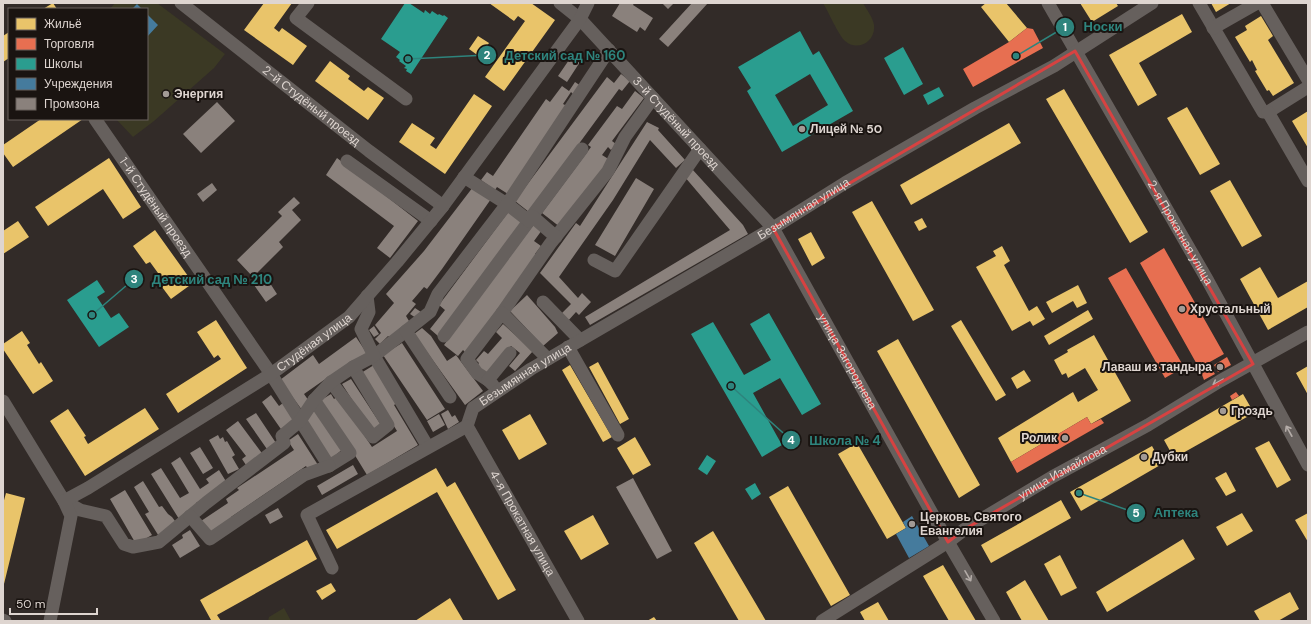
<svg xmlns="http://www.w3.org/2000/svg" width="1311" height="624" font-family="'DM Sans',sans-serif">
<rect width="100%" height="100%" fill="#322b28"/>
<!-- green -->
<path fill="#3b3924" d="M115,3H157L225,54L214,68L154,121L133,137L116,119H147V9H110Z
M823,3H863C867,10 873,18 874,25C876,42 857,52 845,41C839,36 828,11 823,3Z
M284,608L291,621H268L269,617Z"/>
<!-- homes -->
<path fill="#e9c46a" d="M53,3L57,9H43Z
M264,3H292L274,28L279,32L282,28L307,46L293,65L244,30Z
M489,3H531L555,20L504,91L485,77L525,21L518,16L514,21Z
M986,3H1006L1027,28L1009,42L981,7Z
M1080,3H1116L1118,6L1092,22Z
M1211,3H1231L1216,12Z
M1182,14L1192,32L1139,63L1157,95L1138,106L1109,55Z
M1261,16L1273,36L1268,40L1294,83L1273,96L1269,90L1267,91L1255,71L1257,70L1252,60L1250,62L1235,37L1247,30L1245,26Z
M9,32V58L3,62V36Z
M478,36L489,43L480,57L469,49Z
M330,61L350,76L348,79L364,91L368,87L384,98L368,120L315,81Z
M1064,89L1148,232L1130,243L1046,99Z
M474,94L492,106L445,174L399,142L412,123L435,138L430,145L436,149Z
M1187,107L1220,164L1200,175L1167,118Z
M1308,111V148L1292,121Z
M41,119H83L13,167L3,153V145Z
M1009,123L1021,143L911,205L900,185Z
M109,158L141,207L123,219L103,189L48,226L35,207Z
M1230,180L1262,236L1242,247L1210,191Z
M872,201L934,310L913,321L852,212Z
M922,218L927,227L919,231L914,222Z
M18,221L29,237L3,254V231Z
M155,230L193,283L171,299L162,287L166,284L150,262L146,264L133,246Z
M811,232L825,258L812,266L798,239Z
M1002,246L1010,261L1004,265L1029,311L1037,306L1045,319L1033,326L1030,321L1012,331L976,267L996,256L993,251Z
M1260,267L1278,298L1308,281V307L1268,330L1240,279Z
M1078,285L1087,303L1077,308L1073,301L1052,313L1046,302Z
M1088,310L1093,319L1049,345L1044,336Z
M216,320L247,368L178,413L166,394L221,359L218,355L214,358L197,332Z
M961,320L1006,395L996,401L951,326Z
M22,331L30,343L27,345L39,364L41,362L53,381L33,394L3,349V344Z
M1094,335L1131,401L1091,424L1087,417L1011,462L998,438L1073,392L1078,402L1098,390L1085,368L1068,378L1066,373L1062,375L1054,360L1068,352L1067,350Z
M898,339L980,485L959,498L877,351Z
M598,362L629,419L620,424L589,367Z
M570,365L612,437L603,442L562,370Z
M1308,366V395L1296,373Z
M1024,370L1031,381L1017,389L1011,378Z
M1243,394L1254,413L1174,458L1164,440Z
M145,408L159,429L85,476L50,421L68,409L86,436L84,437L88,444Z
M530,414L547,444L519,460L502,430Z
M635,437L651,465L633,475L617,448Z
M1269,441L1291,480L1277,488L1255,448Z
M857,443L906,528L887,539L838,454Z
M1152,446L1162,464L1081,511L1070,492Z
M436,468L447,487L455,482L516,590L498,600L437,492L337,549L326,530Z
M1226,472L1236,491L1226,496L1215,478Z
M788,486L850,595L831,606L769,497Z
M6,493L25,498L4,584L3,504Z
M1061,500L1071,518L991,563L981,545Z
M1242,513L1253,531L1227,546L1216,527Z
M1308,513V542L1295,520Z
M593,515L609,544L581,560L564,531Z
M713,531L766,621H739L694,543Z
M1183,539L1195,559L1107,612L1096,592Z
M307,540L317,559L217,615L221,621H209L211,620L200,600Z
M1060,555L1077,588L1061,596L1044,564Z
M943,565L976,621H949L923,576Z
M1025,580L1049,621H1022L1006,592Z
M331,583L336,591L322,600L316,591Z
M1290,592L1299,609L1278,621H1260L1254,611Z
M450,598L463,620L461,621H415Z
M878,602L889,621H865L860,612Z
M654,617L657,621H647Z"/>
<!-- shops -->
<path fill="#e76f51" d="M1027,28L1033,29L1043,48L973,87L963,69L1009,42Z
M1164,248L1224,354L1199,368L1140,263Z
M1126,268L1184,367L1165,378L1108,278Z
M1227,357L1231,365L1218,372L1214,365Z
M1210,367L1215,374L1204,380L1201,372Z
M1236,392L1239,396L1232,400L1230,396Z
M1087,417L1091,424L1101,419L1104,423L1017,473L1011,462Z"/>
<!-- schools -->
<path fill="#2a9d8f" fill-rule="evenodd" d="M405,3H409L424,13L425,10L430,14L432,11L438,15L439,14L443,16L444,15L448,18L411,74L406,71L407,69L404,68L406,66L399,61L400,60L396,57L400,52L381,39Z
M800,31L813,55L819,51L853,111L782,152L747,91L751,88L738,67ZM810,74L828,105L793,126L775,95Z
M903,47L923,84L904,95L884,58Z
M939,87L944,96L928,105L923,95Z
M97,280L105,292L97,297L111,318L119,313L129,327L99,347L67,300Z
M769,313L821,404L802,415L780,378L753,393L782,445L762,457L691,334L713,322L744,375L771,360L750,324Z
M707,455L716,461L707,475L698,469Z
M755,483L761,494L752,500L745,489Z"/>
<!-- public -->
<path fill="#457b9d" d="M137,4L142,9H132Z
M147,14L158,25L147,37Z
M912,516L929,546L909,558L896,534L906,528L903,522Z"/>
<!-- industry -->
<path fill="#8a817c" d="M620,3H634L633,5L653,18L645,31L640,27L637,32L612,16Z
M662,3H674L668,9Z
M692,3H708L668,47L659,39Z
M571,57L580,62L567,82L558,76Z
M621,74L630,81L622,91L619,89L529,212L515,201L607,77L614,83Z
M575,82L581,86L574,95L571,92L563,104L567,106L508,194L497,187L495,190L481,180L487,172L493,176L546,99L550,102L562,86L569,91Z
M635,91L644,98L612,141L616,144L611,150L608,147L602,155L610,160L560,227L542,213L591,147L588,145L617,106L622,109Z
M217,102L235,121L201,153L183,134Z
M647,122L659,128L658,130L685,160L676,168L650,140L613,200L559,277L578,298L582,293L591,302L579,315L576,312L567,322L561,314L571,304L540,273L576,223L580,226Z
M337,158L418,221L390,258L377,248L394,226L326,175Z
M692,169L743,225L748,234L590,325L585,317L730,230L684,176Z
M636,178L654,189L615,256L595,245Z
M212,183L217,190L203,202L197,194Z
M473,187L491,199L442,269L427,289L424,287L412,301L416,304L406,316L409,321L391,338L388,336L380,344L375,339L381,333L375,325L394,303L386,294L424,251Z
M294,197L300,203L292,210L301,220L279,242L283,247L253,277L237,260L282,216L278,212Z
M509,211L524,222L438,336L430,329L445,310L439,305Z
M534,224L542,230L534,241L541,246L535,254L538,256L466,353L463,350L458,356L444,345Z
M266,277L277,294L266,302L254,285Z
M527,295L555,327L558,333L543,346L510,311Z
M415,308L421,312L416,318L410,314Z
M503,324L533,351L515,371L509,366L520,353L511,346L485,375L476,367L479,363L476,360L484,351L488,354L502,338L496,332Z
M374,326L379,334L374,337L369,330Z
M422,328L431,336L447,361L456,355L483,391L465,405L414,334Z
M356,337L368,355L324,380L304,394L311,404L302,410L280,380L313,355L319,364Z
M402,343L445,409L427,420L383,355Z
M374,365L397,403L394,405L418,445L367,475L321,400L331,394L334,399L338,396L372,447L397,431L361,373Z
M351,379L383,428L374,434L342,384Z
M271,395L279,406L283,403L297,423L283,432L262,402Z
M317,409L344,448L331,459L302,420Z
M448,410L452,417L455,415L459,422L448,429L441,414Z
M256,413L278,446L269,452L246,419Z
M439,414L445,425L433,432L427,421Z
M238,421L264,456L246,465L242,459L246,456L226,430Z
M298,434L318,465L309,471L306,466L231,517L233,521L211,535L201,521L228,503L226,499L239,490L237,488L294,450L288,441Z
M218,435L220,439L223,437L225,442L227,441L235,455L232,457L239,469L228,474L209,440Z
M200,447L213,468L203,474L190,453Z
M180,457L200,489L209,483L206,479L219,470L227,483L196,503L199,507L179,519L151,474L161,468L180,498L189,493L171,463Z
M353,465L358,474L322,495L317,486Z
M633,478L672,551L657,559L616,487Z
M143,481L159,507L162,506L168,514L172,517L178,525L160,538L145,514L149,512L134,487Z
M125,490L152,535L136,544L110,499Z
M278,508L283,517L270,524L265,515Z
M190,530L200,546L180,558L172,545L183,538L182,535Z"/>
<g fill="none" stroke-linecap="round" stroke-linejoin="round">
<!-- minor -->
<g stroke="#66605d" stroke-width="13">
<path id="s1" d="M181,3L369,151L443,206"/>
<path d="M308,3L296,18L406,99"/>
<path id="s2" d="M560,3L580,19L773,228L948,542L994,621"/>
<path id="s3" d="M1048,3L1208,281L1308,465"/>
<path d="M1199,3L1263,112H1268L1308,87"/>
<path d="M1262,3L1308,80"/>
<path d="M1213,28L1257,3"/>
<path d="M1268,112L1308,181"/>
<path id="s4" d="M95,119L271,374L329,466L350,453L314,400"/>
<path d="M347,161L431,221"/>
<path d="M464,177L507,204L609,50"/>
<path d="M532,216L582,149"/>
<path d="M594,260L615,271L700,149"/>
<path d="M543,302L580,340"/>
<path d="M502,313L550,244L608,171L625,137L653,98"/>
<path d="M406,331L374,356L428,447"/>
<path d="M444,336L529,221"/>
<path d="M568,347L618,435"/>
<path d="M488,380L477,373L467,359L502,313L548,359"/>
<path d="M331,382L373,437L388,425L353,367"/>
<path d="M493,385L488,380L510,353"/>
<path d="M450,397L406,331L430,312L438,294L507,204L529,221L532,216L556,237"/>
<path d="M3,401L64,501L80,510L106,516L124,544L133,547L159,542L206,503L284,443L282,436L300,421L314,400L331,382L353,367L374,356L361,329L369,312L367,296"/>
<path id="s5" d="M467,426L473,408L531,369L773,228L845,183L975,108L1054,66L1152,3"/>
<path id="s6" d="M467,426L578,621"/>
<path d="M190,516L210,539L304,475L329,466"/>
<path d="M332,568L307,515L467,426"/>
<path d="M3,620L5,621"/>
<path id="s7" d="M50,621L71,516L64,501L88,488L271,374L349,317L397,262L443,206L580,19L588,3"/>
<path id="s8" d="M822,621L948,542L965,529L1052,477L1148,425L1220,381L1308,332"/>
</g>
</g>
<!-- one-way arrows -->
<defs><path id="oneway-shaft" d="M-6 0H5M1.5-3L5.5 0L1.5 3" fill="none" stroke-width="1.6" stroke-linecap="round" stroke-linejoin="round"/></defs>
<g stroke="#b4aca8">
<use href="#oneway-shaft" transform="translate(1218 382) rotate(151)"/>
<use href="#oneway-shaft" transform="translate(1289 431) rotate(-119)"/>
<use href="#oneway-shaft" transform="translate(968 576) rotate(60)"/>
</g>
<!-- marked area -->
<path fill="none" stroke="#d74241" stroke-width="3" stroke-linejoin="round" d="M1075,51L1253,364L965,529L948,542L773,228Z"/>
<!-- markers -->
<g fill="#a29a95" stroke="#1a1411" stroke-width="1.5">
<circle cx="166" cy="94" r="4"/>
<circle cx="802" cy="129" r="4"/>
<circle cx="1182" cy="309" r="4"/>
<circle cx="1220" cy="367" r="4"/>
<circle cx="1223" cy="411" r="4"/>
<circle cx="1065" cy="438" r="4"/>
<circle cx="1144" cy="457" r="4"/>
<circle cx="912" cy="524" r="4"/>
</g>
<g text-anchor="middle" dominant-baseline="central" stroke-width="4" stroke-linejoin="round" paint-order="stroke">
<!-- poi labels -->
<g font-size="12" font-weight="bold" fill="#ded5d0" stroke="#1a1411" text-anchor="start">
<text x="174" y="94">Энергия</text>
<text x="810" y="129">Лицей № 50</text>
<text x="1190" y="309">Хрустальный</text>
<text x="1212" y="367" text-anchor="end">Лаваш из тандыра</text>
<text x="1231" y="411">Гроздь</text>
<text x="1057" y="438" text-anchor="end">Ролик</text>
<text x="1152" y="457">Дубки</text>
<text x="920" y="517">Церковь Святого<tspan x="920" dy="14">Евангелия</tspan></text>
</g>
<!-- street labels -->
<g font-size="12" fill="#ded5d0" stroke="#1a1411">
<text stroke="none"><textPath href="#s1" startOffset="166">2-й Студёный проезд</textPath></text>
<text stroke="none"><textPath href="#s2" startOffset="167">3-й Студёный проезд</textPath></text>
<text stroke="none"><textPath href="#s4" startOffset="107">1-й Студёный проезд</textPath></text>
<text stroke="none"><textPath href="#s5" startOffset="405">Безымянная улица</textPath></text>
<text stroke="none"><textPath href="#s3" startOffset="265">2-я Прокатная улица</textPath></text>
<text stroke="none"><textPath href="#s7" startOffset="420">Студёная улица</textPath></text>
<text stroke="none"><textPath href="#s2" startOffset="463">улица Загороднева</textPath></text>
<text stroke="none"><textPath href="#s5" startOffset="81">Безымянная улица</textPath></text>
<text stroke="none"><textPath href="#s8" startOffset="283">улица Измайлова</textPath></text>
<text stroke="none"><textPath href="#s6" startOffset="112">4-я Прокатная улица</textPath></text>
</g>
</g>
<!-- callouts -->
<path fill="none" stroke="#2e847d" stroke-width="1.5" d="M1016 56L1065 27M408 59L487 55M92 315L134 279M731 386L791 440M1079 493L1136 513"/>
<g fill="#2e847d" stroke="#1a1411" stroke-width="1.5">
<circle cx="1016" cy="56" r="4"/>
<circle cx="408" cy="59" r="4"/>
<circle cx="92" cy="315" r="4"/>
<circle cx="731" cy="386" r="4"/>
<circle cx="1079" cy="493" r="4"/>
<circle cx="1065" cy="27" r="10"/>
<circle cx="487" cy="55" r="10"/>
<circle cx="134" cy="279" r="10"/>
<circle cx="791" cy="440" r="10"/>
<circle cx="1136" cy="513" r="10"/>
</g>
<g font-size="12" text-anchor="middle" font-weight="bold" fill="#fff">
<text x="1065" y="31">1</text>
<text x="487" y="59">2</text>
<text x="134" y="283">3</text>
<text x="791" y="444">4</text>
<text x="1136" y="517">5</text>
</g>
<g font-size="13" text-anchor="middle" font-weight="bold" fill="#2e847d" stroke="#1a1411" stroke-width="4" stroke-linejoin="round" paint-order="stroke">
<text x="1103" y="31">Носки</text>
<text x="565" y="60">Детский сад № 160</text>
<text x="212" y="284">Детский сад № 210</text>
<text x="845" y="445">Школа № 4</text>
<text x="1176" y="517">Аптека</text>
</g>
<!-- border -->
<rect width="1311" height="624" fill="none" stroke="#ded5d0" stroke-width="8"/>
<!-- legend -->
<rect x="8" y="8" width="140" height="112" fill="#1a1411" stroke="#68615d"/>
<rect x="16" y="18" width="20" height="12" fill="#e9c46a" stroke="#68615d"/>
<text x="44" y="28" font-size="12" fill="#ded5d0">Жильё</text>
<rect x="16" y="38" width="20" height="12" fill="#e76f51" stroke="#68615d"/>
<text x="44" y="48" font-size="12" fill="#ded5d0">Торговля</text>
<rect x="16" y="58" width="20" height="12" fill="#2a9d8f" stroke="#68615d"/>
<text x="44" y="68" font-size="12" fill="#ded5d0">Школы</text>
<rect x="16" y="78" width="20" height="12" fill="#457b9d" stroke="#68615d"/>
<text x="44" y="88" font-size="12" fill="#ded5d0">Учреждения</text>
<rect x="16" y="98" width="20" height="12" fill="#8a817c" stroke="#68615d"/>
<text x="44" y="108" font-size="12" fill="#ded5d0">Промзона</text>
<!-- scale -->
<path d="M10 608v6h87v-6" fill="none" stroke="#ded5d0" stroke-width="2"/>
<text x="16" y="608" font-size="12" fill="#ded5d0" stroke="#1a1411" stroke-width="3" paint-order="stroke">50 m</text>
</svg>
